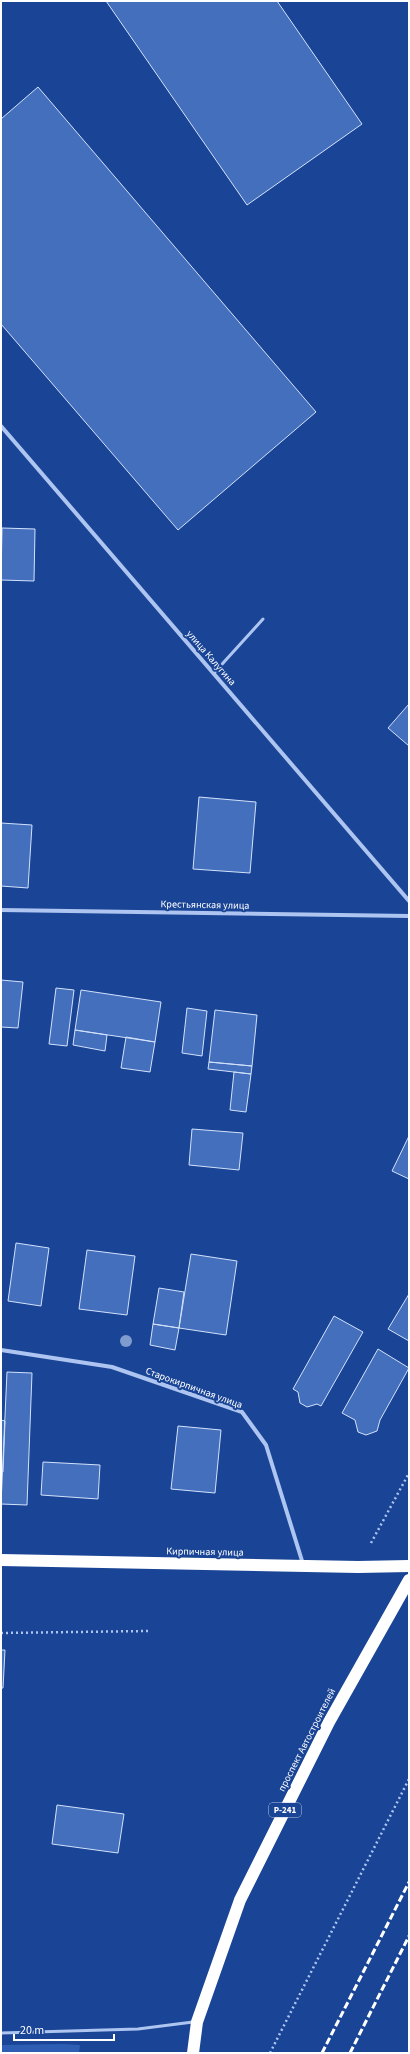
<svg xmlns="http://www.w3.org/2000/svg" width="410" height="2054" font-family="'Source Sans 3',sans-serif">
<rect width="100%" height="100%" fill="#1a4596"/>
<!-- grass -->
<path fill="#2e5eb4" d="M63,2044L80,2045L79,2053H1V2045Z"/>
<!-- building -->
<path fill="#436fbd" stroke="#d3e2fb" d="M106,1H277L362,124L247,205Z
M38,87L316,412L178,530L1,324V119Z
M2,528L35,529L34,581L1,580Z
M409,704V746L388,728Z
M199,797L256,802L250,873L193,869Z
M1,823L32,825L28,888L1,886Z
M1,980L23,982L18,1028L1,1027Z
M56,988L74,990L67,1046L49,1044Z
M81,990L161,1002L155,1042L75,1030Z
M187,1008L207,1011L202,1056L182,1053Z
M215,1010L257,1015L252,1066L209,1062Z
M75,1030L107,1035L105,1051L73,1045Z
M126,1037L155,1042L150,1072L121,1068Z
M209,1062L252,1066L251,1074L208,1069Z
M234,1072L251,1074L246,1112L230,1110Z
M192,1129L243,1133L239,1170L189,1165Z
M409,1136V1179L392,1171Z
M16,1243L49,1248L41,1306L8,1301Z
M87,1250L135,1256L127,1315L79,1309Z
M191,1254L237,1261L226,1335L179,1328Z
M159,1288L184,1292L179,1328L153,1324Z
M409,1294V1341L388,1329Z
M334,1316L363,1332L321,1406L317,1404L307,1407L300,1403L298,1392L293,1389Z
M153,1324L179,1328L175,1350L150,1345Z
M378,1349L409,1368L380,1420L377,1431L366,1435L358,1432L355,1420L342,1413Z
M7,1372L32,1373L27,1505L1,1504Z
M1,1420L5,1421L3,1472L1,1471Z
M178,1426L221,1430L215,1493L171,1489Z
M43,1462L100,1465L98,1499L41,1495Z
M1,1650H5L3,1688H1Z
M57,1805L124,1814L118,1853L52,1844Z"/>
<g fill="none" stroke-linecap="round" stroke-linejoin="round">
<!-- path -->
<path stroke="#adc5f0" stroke-width="2.5" stroke-dasharray="2 3" stroke-linecap="butt" d="M371,1543L409,1473
M1,1633L148,1631
M270,2053L409,1779"/>
<!-- lane -->
<path stroke="#adc5f0" stroke-width="3" d="M214,673L263,619
M1,2033L138,2029L193,2022"/>
<!-- street -->
<path stroke="#adc5f0" stroke-width="4" d="M1,426L409,901
M1,910L409,916
M1,1350L112,1367L242,1412L266,1445L303,1564"/>
<!-- highway -->
<path stroke="#fff" stroke-width="12" d="M1,1560L358,1567L409,1566
M193,2053L197,2022L240,1900L329,1722L409,1580"/>
<!-- rail -->
<path stroke="#fff" stroke-width="3" stroke-dasharray="7 3" stroke-linecap="butt" d="M322,2053L409,1882
M350,2053L409,1936"/>
</g>
<!-- trees -->
<circle fill="#809bce" cx="126" cy="1341" r="6"/>
<g text-anchor="middle" dominant-baseline="central" stroke-width="4" stroke-linejoin="round" paint-order="stroke">
<!-- shield labels -->
<rect fill="#1a4596" stroke="#bac7e0" stroke-width="1" x="269" y="1803" width="32" height="14" rx="3"/>
<g font-size="9" font-weight="bold" fill="#fff">
<text x="285" y="1810">Р-241</text>
</g>
<!-- street labels -->
<g font-size="10" fill="#fff" stroke="#1a4596">
<text transform="translate(211 658) rotate(49)">улица Калугина</text>
<text transform="translate(205 905) rotate(1)">Крестьянская улица</text>
<text transform="translate(194 1388) rotate(20)">Старокирпичная улица</text>
<text transform="translate(205 1552) rotate(1)">Кирпичная улица</text>
<text transform="translate(307 1740) rotate(-63)">проспект Автостроителей</text>
</g>
</g>
<!-- border -->
<rect width="410" height="2054" fill="none" stroke="#ffffff" stroke-width="4"/>
<!-- scale -->
<path d="M14 2034v6h100v-6" fill="none" stroke="#ffffff" stroke-width="2"/>
<text x="20" y="2034" font-size="12" fill="#ffffff" stroke="#1a4596" stroke-width="3" paint-order="stroke">20 m</text>
</svg>
